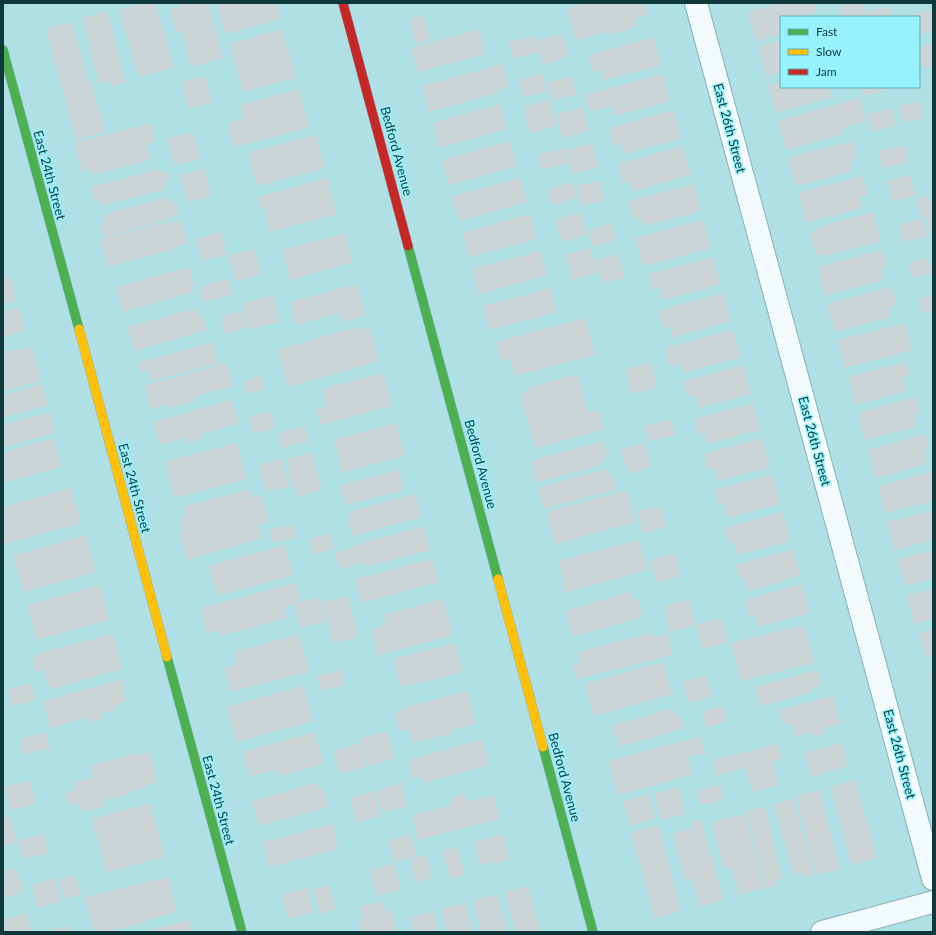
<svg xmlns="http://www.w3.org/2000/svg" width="936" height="935" font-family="Lato,sans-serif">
<rect width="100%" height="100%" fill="#aee0e6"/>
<!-- building -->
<path fill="#cdd6d7" d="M145,3H155L174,67L139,77L119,10Z
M179,3H208L223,58L191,67L181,30L176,32L170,9L180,7Z
M217,3H276L281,19L225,34Z
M588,3H645L649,15L635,19L637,27L607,35V32L576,40L567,8Z
M780,3H814L817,12L809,14L810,17H781V34L756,41L748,12Z
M851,3H864L867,17H842L839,6Z
M890,6L893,17H868L867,12Z
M933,9V31L919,35V17L905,16Z
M107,11L126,82L112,86L110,81L99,84L82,18Z
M424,15L430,40L416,43L410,20Z
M72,22L88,82L91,81L105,132L76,140L46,29Z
M282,29L296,78L243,92L230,44Z
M479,29L485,54L418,72L411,48Z
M562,34L568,57L543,64L536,41Z
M534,36L538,52L513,59L509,42Z
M654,37L661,65L604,80L601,70L593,72L589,55Z
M781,40V72L766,76L758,47Z
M933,43V66L923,69L919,56V47Z
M503,64L509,87L496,91L497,93L429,112L422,86Z
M543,73L547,91L523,97L518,80Z
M663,74L670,101L615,116L612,106L590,112L585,95Z
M205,76L212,103L189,109L181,82Z
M572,76L576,94L552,101L548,83Z
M781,82V87H829L832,97L776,113L768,85Z
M861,87H886L887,91L863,96Z
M299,89L309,127L234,147L228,123L243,119L240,105Z
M860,98L866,121L841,129L842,134L786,150L778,121Z
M550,100L557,126L530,133L524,107Z
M919,101L923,118L903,123L899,106Z
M500,104L507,129L439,148L432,123Z
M583,107L589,131L562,138L556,114Z
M892,108L897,125L872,132L868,114Z
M674,110L681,138L624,154L621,143L613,145L609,128Z
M151,123L156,142L146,144L150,160L92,175L91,169L82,171L75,143Z
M193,132L201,159L175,165L167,139Z
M316,135L325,168L257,186L248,153Z
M510,141L517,166L449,185L442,160Z
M853,141L857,158L850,160L852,171L796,186L788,158Z
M592,143L598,167L572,174L566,150Z
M904,145L908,162L883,168L879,151Z
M683,146L691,175L633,191L631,181L623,183L618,164Z
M564,148L568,163L542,170L538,155Z
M160,169L161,173L168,171L170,180L164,182L166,189L101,206L98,198L94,199L91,187Z
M204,169L211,196L188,202L180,175Z
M910,175L916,196L892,201L887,181Z
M863,176L868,195L859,197L862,208L806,223L798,193Z
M328,178L337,214L270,232L264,208L260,209L257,197Z
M520,178L527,202L459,221L452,196Z
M601,181L605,201L581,205L577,185Z
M573,182L578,197L553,205L548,190Z
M694,184L701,211L643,226L641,218L633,220L628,201Z
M929,196L933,215L922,218L917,199Z
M168,197L170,204L176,202L179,213L172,215L173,218L104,237L101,226L105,225L103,215Z
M581,212L587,235L562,242L555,220Z
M873,212L881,241L825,256V254L816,256L810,233L818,230V227Z
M530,214L537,239L469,257L462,233Z
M933,216V234L930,235L926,218Z
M923,218L927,236L904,242L899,224Z
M181,220L187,244L173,248L174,249L108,267L101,239L167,222V224Z
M703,220L711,248L643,266L635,238Z
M611,223L616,240L592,247L588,230Z
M221,232L227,254L202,261L196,239Z
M344,233L353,262L290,280L282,250Z
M591,248L598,273L572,280L565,255Z
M255,249L261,274L236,281L229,255Z
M883,250L887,267L880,270L883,280L825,295L818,267Z
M540,251L547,275L479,294L472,269Z
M619,254L625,278L602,283L596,260Z
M713,257L721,284L663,300L660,288L652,290L648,274Z
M928,257L932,273L913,278L909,263Z
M190,267L194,285L191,286L193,292L123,312L116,287Z
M10,276L16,301L3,304V278Z
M228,279L232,294L203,302L199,287Z
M357,284L366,316L342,322L340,313L297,325L290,302Z
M892,287L897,305L888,308L891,317L835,332L827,304Z
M551,288L557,312L489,330L483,306Z
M723,293L731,321L673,337L670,326L663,328L658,311Z
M273,295L280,322L249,329L242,303Z
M933,295V311L922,313L918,299Z
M18,307L25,331L3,337V311Z
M197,308L199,316L203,315L207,330L134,351L127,327Z
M242,311L246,328L225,334L221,317Z
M585,318L595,355L515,376L510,358L501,361L496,342Z
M905,323L912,350L845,368L838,340Z
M357,327L359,330L369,327L379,361L288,387L277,350Z
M733,330L741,357L683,373L680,363L669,366L665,348Z
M213,342L218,363L151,381L148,370L140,372L137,363Z
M32,347L41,381L3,391V352L14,349L15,351Z
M651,362L657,387L632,394L625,369Z
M906,362L910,376L903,378L906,391L855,405L848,377Z
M227,363L233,386L193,397L194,401L169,409L168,404L150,409L144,386Z
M743,365L751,394L698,408L695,395L688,397L683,382Z
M383,373L392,406L320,425L316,409L327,406L322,389Z
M577,374L588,413L599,410L605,429L535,448L522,403V394L530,387Z
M261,376L265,389L247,394L244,381Z
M42,384L48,405L3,417V395Z
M916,397L920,413L914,414L917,427L864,440L858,413Z
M232,400L239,423L201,434L202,439L189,443L187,437L160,445L153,422Z
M753,403L760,430L708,444L705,433L698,434L694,419Z
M270,411L275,428L253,434L249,417Z
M50,412L55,433L3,447V425Z
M672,419L675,435L648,441L645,426Z
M396,423L405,456L342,472L334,440Z
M305,426L309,441L282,448L278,434Z
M925,434L929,449L924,451L927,464L875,478L868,450Z
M54,438L62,467L3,483V453Z
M763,438L770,467L718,481L715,469L708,470L703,454Z
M603,441L608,457L602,459L603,464L536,483L531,461Z
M237,443L246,479L174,498L165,462Z
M644,443L651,467L628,474L621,449Z
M311,452L322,490L298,497L295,487L292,488L287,470L290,469L287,459Z
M282,459L289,487L266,492L259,464Z
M605,469L606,475L612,473L617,489L544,509L538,488Z
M399,470L404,490L346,505L340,485Z
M933,472V501L885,513L878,486Z
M772,474L780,504L728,518L724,504L719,505L715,490Z
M71,488L81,523L4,544L3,531H5L3,521V507Z
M248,489L251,498L261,495L269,521L258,525L262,538L187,560L179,532L184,530L180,518L186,516L184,507Z
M626,490L635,522L555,544L547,512Z
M415,494L421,517L352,536L348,520H351L349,512Z
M661,506L667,527L643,533L637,511Z
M933,510V540L894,550L887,522Z
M783,512L790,541L738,555L734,541L729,543L725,528Z
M293,524L296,538L273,543L270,529Z
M424,526L430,550L365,567L363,562L340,569L335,552L359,545V544Z
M330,533L335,548L313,555L308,540Z
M86,535L96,572L23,592L13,556Z
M639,540L647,570L566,592L558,561Z
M285,545L293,575L217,596L208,566Z
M793,549L800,576L748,591L744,578L739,579L735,565Z
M933,550V578L905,586L897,559Z
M675,553L681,576L657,583L650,560Z
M432,559L439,582L361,603L355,579Z
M296,583L301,602L320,597L326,621L300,628L294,604L284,607L287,618L220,636L218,630L207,633L200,608Z
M802,584L810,613L758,627L754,614L749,616L744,600Z
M100,585L109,620L36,640L27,605Z
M933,589V619L914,624L907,595Z
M629,592L632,600L637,598L643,617L573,637L565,611Z
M348,596L358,637L333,643L323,602Z
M443,599L453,635L378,655L371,630L386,625L383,615Z
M689,600L696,625L670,632L664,606Z
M722,618L728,642L703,649L696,625Z
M803,625L805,631H806L814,660L813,663L741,681L731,643Z
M933,629V655L926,657L919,633Z
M651,633L652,638L668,634L673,655L576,679L573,666L580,665L577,652Z
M113,634L123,669L50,689L44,669L35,672L32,657L40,655V653Z
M299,634L309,671L231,692L224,668L237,664L234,652Z
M455,643L463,672L401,687L394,659Z
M663,662L672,694L594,716L585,684Z
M341,670L345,685L321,691L317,676Z
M818,670L822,685L811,688L812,692L760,706L755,687Z
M933,673V692H932L928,675Z
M706,675L712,697L689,703L683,681Z
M121,680L127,701L117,704L118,709L100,714L101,720L90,723L88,717L50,728L43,701Z
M31,683L36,700L11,706L7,690Z
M303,686L313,721L236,742L226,707Z
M468,691L476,724L452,730L453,733L413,743L409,729L400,731L395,713L404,710L403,708Z
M833,696L840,724L824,728L825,734L813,736L811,732L795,736L791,723L783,725L779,710Z
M723,706L728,721L707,727L702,712Z
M673,708L675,716L679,714L684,728L619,747L612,726Z
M387,731L395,758L368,766L360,739Z
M46,732L50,748L24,755L20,739Z
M314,732L324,764L280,776L278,769L250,777L243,752Z
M700,736L705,753L688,757L692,775L617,795L608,761Z
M482,739L489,765L423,783L421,777L413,779L408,760Z
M360,743L367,766L340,774L333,751Z
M842,743L848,766L824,772L825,774L811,778L805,752Z
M778,744L782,759L772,761L778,785L752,792L746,768L716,776L712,760Z
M150,752L158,782L146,785L147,787L130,792V794L110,800V797L104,799L106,806L82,812L80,803L68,806L65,793L76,789L74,783L93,778L90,766L137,753L138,755Z
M855,780L877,858L852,865L830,787Z
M30,781L36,804L10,810L4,787Z
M316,783L318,789L323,788L329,807L259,826L252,801Z
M401,783L407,806L382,813L376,791Z
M720,785L723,800L701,805L697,791Z
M679,787L685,814L661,820L654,793Z
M819,790L840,869L816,875L796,796Z
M374,791L380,816L356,823L350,798Z
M465,794L467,801L494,795L500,819L418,840L412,815L452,805L451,798Z
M649,794L656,818L630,826L623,801Z
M793,799L814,875L803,878L802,872L793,875L774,804Z
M150,803L165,857L106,872L92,819Z
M765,807L783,878L776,880L777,885L766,888L746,811Z
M3,813L5,818L10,816L17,842L3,846Z
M745,814L764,888L739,895L732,867L724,869L712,822Z
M701,819L724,900L700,907L692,878L685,880L673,834L693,828L691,822Z
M333,824L338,843L334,844L335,850L269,867L262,842Z
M658,825L681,911L654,918L631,832Z
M44,834L48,853L24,859L19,840Z
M411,834L417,856L394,862L388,840Z
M503,834L510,859L495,864V861L480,865L474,842Z
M457,847L465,875L450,879L442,851Z
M426,855L432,878L416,882L410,859Z
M394,864L401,890L377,896L370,871Z
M16,868L23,892L3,898V871Z
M75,875L81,894L65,899L59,879Z
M169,877L177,912L146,920L147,922L106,932H94L85,897Z
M55,878L62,901L37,908L31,885Z
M329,885L336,909L320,914L313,889Z
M528,886L541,932H516L505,892Z
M307,888L314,912L288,919L282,895Z
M497,894L507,932H482L473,901Z
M382,901L385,912L391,910L397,932H362L359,919L363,918L360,907Z
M465,903L473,932H447L441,909Z
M433,911L439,932H414L410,918Z
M27,913L31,932H3V919Z
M189,920L192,932H146V931Z
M68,926L70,932H45V931Z"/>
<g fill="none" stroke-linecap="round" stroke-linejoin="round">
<defs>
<path id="street" d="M696,3L933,879
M822,932L933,902"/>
<path id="fast" d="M3,50L79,329
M408,246L498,579
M167,657L242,932
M543,747L593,932"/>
<path id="slow" d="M79,329L167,657
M498,579L543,747"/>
<path id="jam" d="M343,3L408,246"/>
</defs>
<!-- street casing -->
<use href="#street" stroke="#89b2b7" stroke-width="24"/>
<!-- fast casing -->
<use href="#fast" stroke="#89b2b7" stroke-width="10"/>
<!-- slow casing -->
<use href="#slow" stroke="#89b2b7" stroke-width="10"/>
<!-- jam casing -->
<use href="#jam" stroke="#89b2b7" stroke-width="10"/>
<!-- street -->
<use href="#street" stroke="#f3fafb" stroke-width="22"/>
<!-- fast -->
<use href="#fast" stroke="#4caf50" stroke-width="9"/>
<!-- slow -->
<use href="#slow" stroke="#ffc107" stroke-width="9"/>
<!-- jam -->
<use href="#jam" stroke="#c62828" stroke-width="9"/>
</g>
<g text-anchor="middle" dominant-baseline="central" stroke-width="3" stroke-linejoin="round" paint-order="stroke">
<!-- street labels -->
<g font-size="13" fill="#10393d" stroke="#96f3fe">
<text transform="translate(730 128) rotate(75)">East 26th Street</text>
<text transform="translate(397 151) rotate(75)">Bedford Avenue</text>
<text transform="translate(50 175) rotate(75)">East 24th Street</text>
<text transform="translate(815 441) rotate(75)">East 26th Street</text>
<text transform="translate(481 464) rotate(75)">Bedford Avenue</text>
<text transform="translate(135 488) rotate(75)">East 24th Street</text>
<text transform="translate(900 754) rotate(75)">East 26th Street</text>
<text transform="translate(565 777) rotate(75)">Bedford Avenue</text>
<text transform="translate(219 800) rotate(75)">East 24th Street</text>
</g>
</g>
<!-- border -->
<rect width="936" height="935" fill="none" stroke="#10393d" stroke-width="8"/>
<!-- legend -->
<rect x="780" y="16" width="140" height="72" fill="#96f3fe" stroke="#60a9b1"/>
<rect x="788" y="29" width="20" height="6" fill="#4caf50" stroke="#60a9b1"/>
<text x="816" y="36" font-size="12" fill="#10393d">Fast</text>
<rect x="788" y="49" width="20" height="6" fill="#ffc107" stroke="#60a9b1"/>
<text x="816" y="56" font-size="12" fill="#10393d">Slow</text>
<rect x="788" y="69" width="20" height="6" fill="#c62828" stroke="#60a9b1"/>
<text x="816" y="76" font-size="12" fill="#10393d">Jam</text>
</svg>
